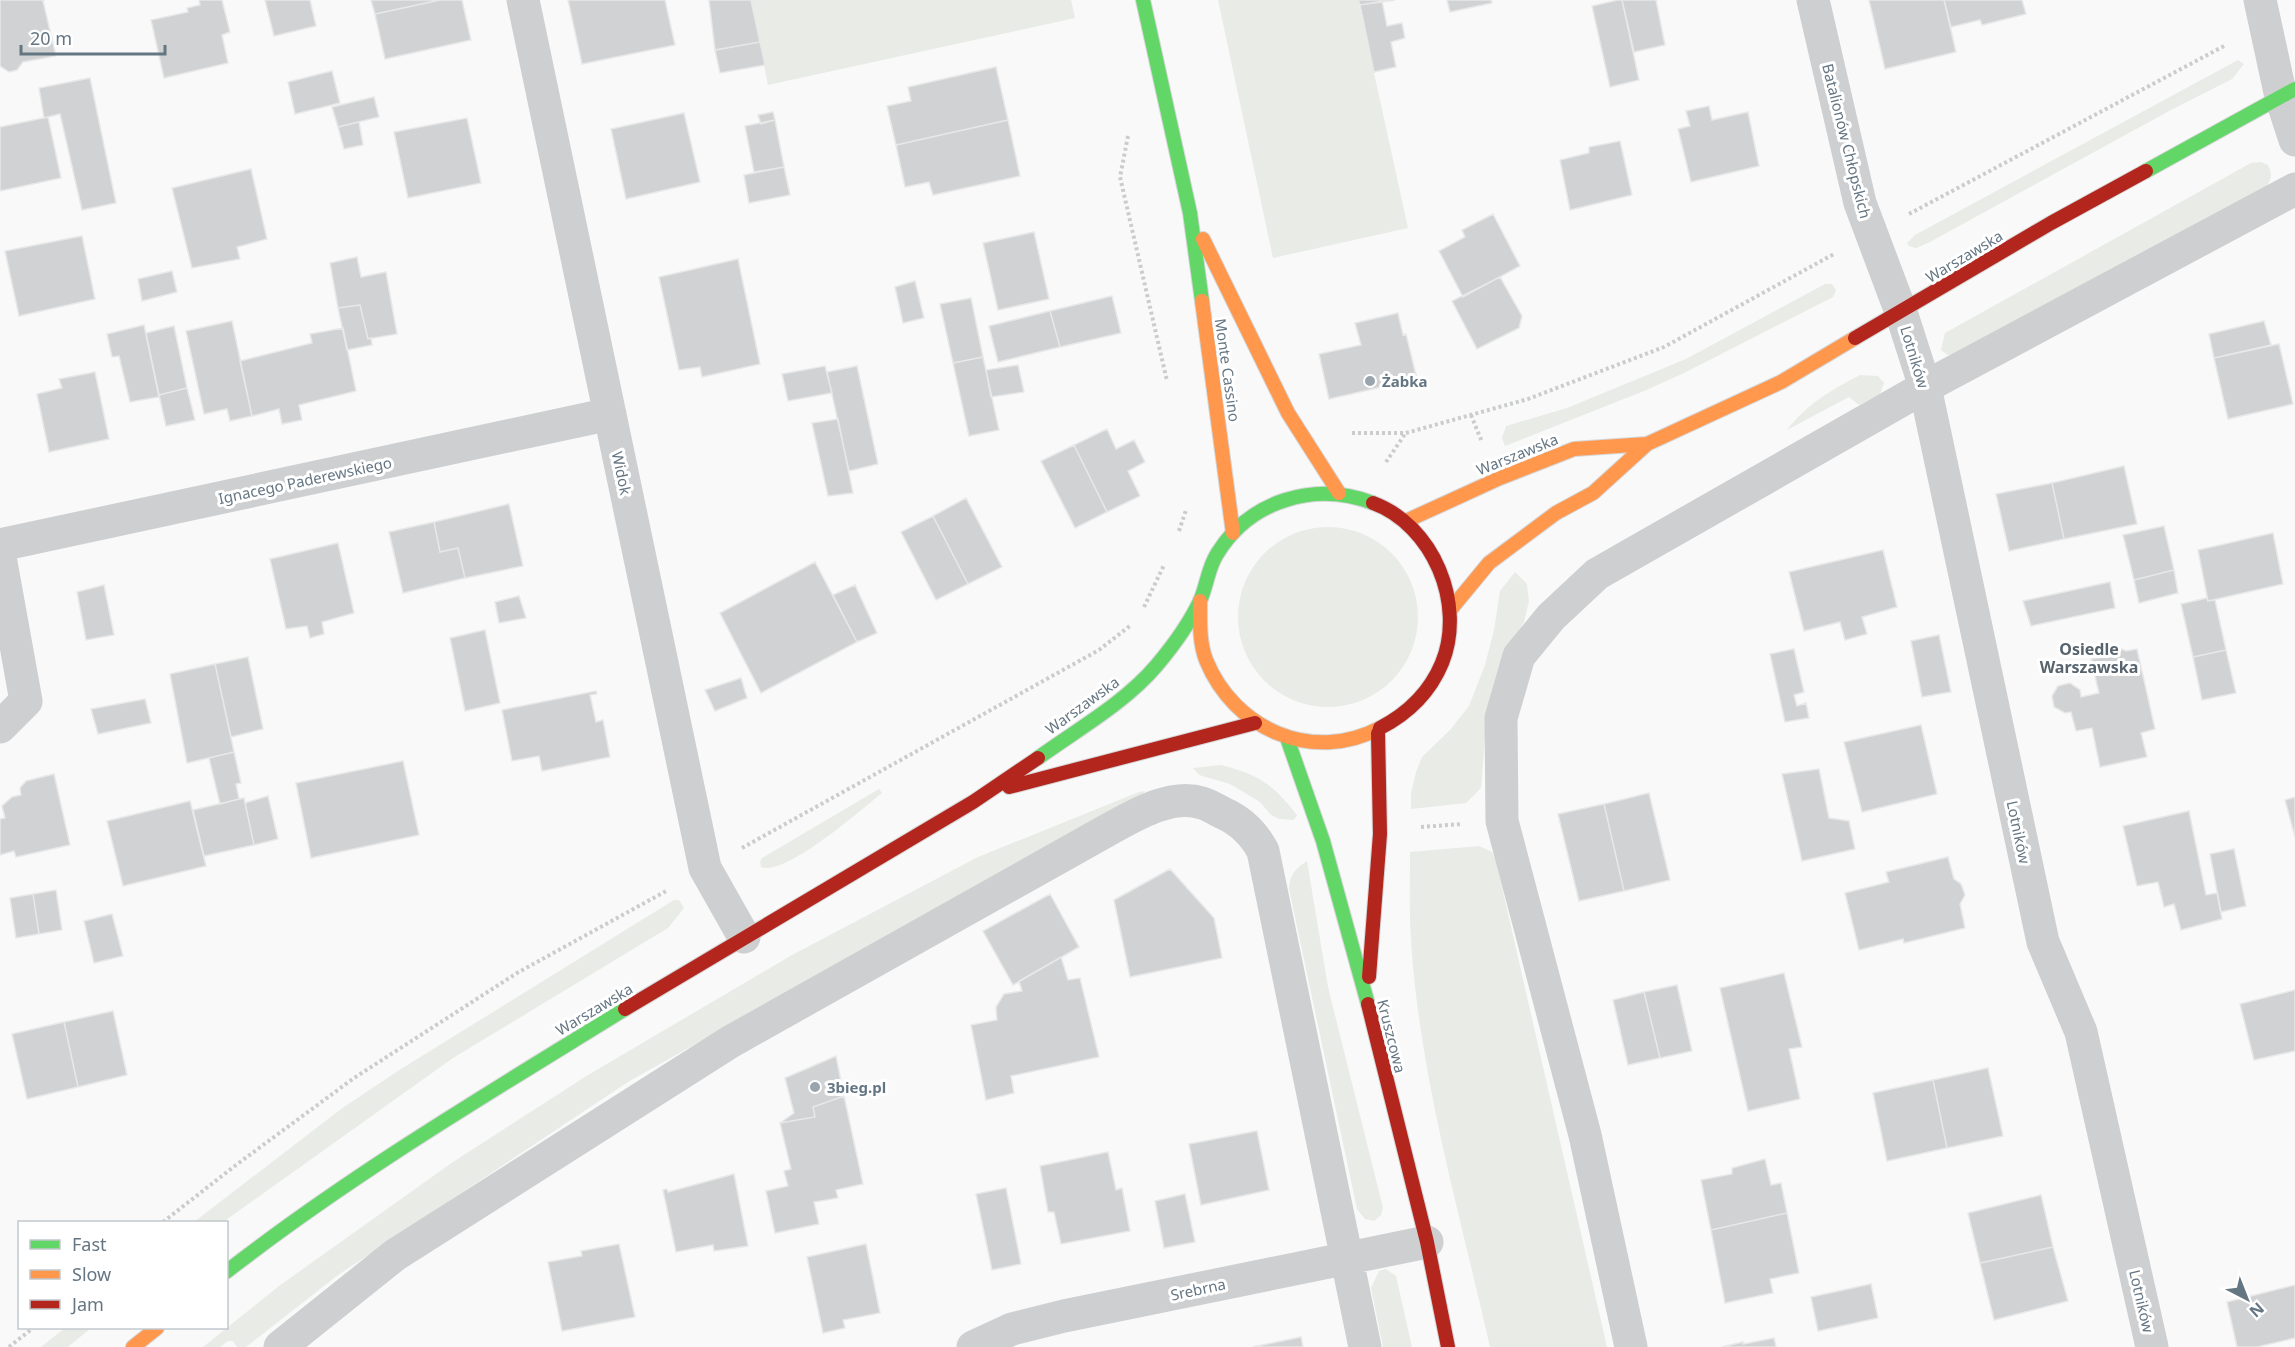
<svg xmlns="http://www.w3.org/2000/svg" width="2295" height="1347" font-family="'Noto Sans',sans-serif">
<rect width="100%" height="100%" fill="#f9f9f9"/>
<!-- green -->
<path fill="#e8ebe6" d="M751,0H1071L1075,18L768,85Z
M1218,0H1358L1408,228L1273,258Z
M2238,60L2244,64L2232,79L2171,110L1928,243L1916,248L1909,246L1907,243L1915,235Z
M2261,162L2268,165C2272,173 2272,178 2267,186L1957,354L1948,355L1941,350L1945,333L2251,163Z
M1825,284H1832L1836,290L1833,297L1684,373L1644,391L1505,446L1502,438L1506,426L1567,408L1686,359Z
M1860,375L1878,376L1884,383L1880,394L1859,405L1849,397L1787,430C1808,403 1830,391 1860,375Z
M1238 617a90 90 0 1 1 180 0a90 90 0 1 1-180 0Z
M1515,572L1527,584L1529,601L1524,622L1510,646L1485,738L1481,788L1466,803L1411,809V793L1416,772L1422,757L1450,730L1469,706L1485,665L1494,630L1500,591Z
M1221,765C1260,775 1272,784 1297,815L1294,820L1279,819L1271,815L1260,802L1230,784L1199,775L1193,768Z
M879,789L882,793C862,809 785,877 761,867L760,862L762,858Z
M1145,791L1142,797L988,879L628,1082L338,1275L246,1347H237L233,1341H228L220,1347H203L279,1286L453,1162L588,1075L792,955L978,857L1139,792Z
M1479,846L1492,852L1496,861L1607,1347H1490C1460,1214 1419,1075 1411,939C1409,910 1410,880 1410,852Z
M1307,861L1328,987L1383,1208L1381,1215L1374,1221L1365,1219L1357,1209L1289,889C1290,874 1295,869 1307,861Z
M674,900H679L684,908L668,928L453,1058L223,1222H194L341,1109L401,1069Z
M1386,1269L1396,1276L1412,1347H1383L1371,1288L1379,1271Z
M65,1328H91L68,1347H41Z"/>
<!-- building -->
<path fill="#d0d2d3" stroke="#e8e8e8" stroke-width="1.5" d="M0,0H44L43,1L56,56L23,62L17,70L9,72L0,66Z
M199,0H222L230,32L222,35L228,63L164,78L151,20L188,12L187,8L200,5Z
M265,0H310L316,26L274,36Z
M371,0H440L375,14Z
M440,0H462L471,40L385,59L375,14Z
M568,0H665L675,45L582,64Z
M709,0H751L760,42L715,50Z
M1358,0H1395L1360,5Z
M1447,0H1491L1492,3L1450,12Z
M1618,0H1622L1639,80L1610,87L1592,6Z
M1622,0H1656L1665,45L1634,52Z
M1869,0H1944L1956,52L1885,69Z
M1944,0H2022L2026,14L1982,25L1980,20L1951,27Z
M1382,1L1387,26L1402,23L1405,38L1391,42L1396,67L1374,72L1360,5Z
M760,42L765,65L720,73L715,50Z
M996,67L1008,120L896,145L887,106L911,101L908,87Z
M332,71L340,103L295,114L288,82Z
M90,78L116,203L82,210L60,114L44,118L39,88Z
M374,97L379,117L338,127L332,107Z
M1709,106L1712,120L1748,112L1759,166L1691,182L1678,129L1690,126L1686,111Z
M773,112L775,120L761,124L758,115Z
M684,113L700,182L626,199L611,129Z
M48,117L61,178L0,191V127Z
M467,118L481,183L408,198L394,132Z
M775,120L784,167L754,172L745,126Z
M1008,120L1020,176L933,195L929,182L905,187L896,145Z
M359,122L363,145L344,149L338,127Z
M1620,141L1632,195L1570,210L1560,160L1589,153V147Z
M784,167L790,195L749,203L744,175Z
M251,169L267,239L237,247L240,259L192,268L172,188Z
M1493,214L1520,266L1463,297L1439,251L1465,237L1462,230Z
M1034,232L1049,299L998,310L983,243Z
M82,236L95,299L19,316L5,251Z
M357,257L361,277L386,272L397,334L368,339L360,305L338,308L330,263Z
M738,259L760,364L702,377L700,367L679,370L659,277Z
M172,271L177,292L142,301L138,279Z
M1500,277L1522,316L1519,328L1477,349L1452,301Z
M915,281L924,318L903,323L895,287Z
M1112,296L1121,333L1060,347L1050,311Z
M971,298L983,357L953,363L940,304Z
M360,305L368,339L371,338L372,345L347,350L338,308Z
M1050,311L1060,347L998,362L989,326Z
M1398,313L1403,335L1406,334L1417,379L1329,399L1319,354L1361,345L1355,323Z
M232,321L252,416L230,421L227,409L204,414L186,331Z
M2264,321L2271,345L2214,358L2209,334Z
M144,325L159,397L130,402L119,356L112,357L107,334Z
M174,326L187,388L159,395L146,333Z
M343,328L356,391L299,405L302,420L282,424L279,409L252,416L240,361L312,343L310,334Z
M2279,344L2293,404L2228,419L2214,358Z
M983,357L999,430L969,436L953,363Z
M1018,365L1024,392L991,397L986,370Z
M825,366L832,393L788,401L782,374Z
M857,366L878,464L849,471L827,372Z
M95,372L109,439L49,452L37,394L62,388L59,379Z
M187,388L195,420L166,426L159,395Z
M838,419L853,493L828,496L812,423Z
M1107,429L1116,449L1134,440L1145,462L1128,471L1140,496L1107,512L1074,445Z
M1074,445L1107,512L1075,528L1041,461Z
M2124,466L2137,524L2064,539L2052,483Z
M2052,483L2064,539L2009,551L1996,494Z
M966,498L1002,567L968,584L933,516Z
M509,504L523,566L465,578L458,548L440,552L434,522Z
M933,516L968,584L936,600L901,532Z
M434,522L440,552L458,548L465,578L403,593L389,532Z
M2164,526L2174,570L2134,580L2123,535Z
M2273,533L2283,584L2208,601L2198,550Z
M338,543L354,613L322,622L324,634L310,638L307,626L286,629L270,559Z
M1883,550L1897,607L1862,617L1867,634L1845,640L1840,622L1804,631L1789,572Z
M815,562L857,642L761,693L720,613Z
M2174,570L2178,593L2139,603L2134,580Z
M2110,582L2115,608L2031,626L2023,601Z
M104,585L114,635L86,640L77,592Z
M855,585L877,633L857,642L833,595Z
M519,596L526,618L499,623L495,602Z
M2207,598L2208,601L2215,600L2226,650L2193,657L2181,604Z
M485,630L500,703L465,711L450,638Z
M1939,635L1951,692L1922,697L1911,641Z
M1794,649L1804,692L1794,695L1797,706L1806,703L1809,718L1785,722L1770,654Z
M2121,649L2126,651L2137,649L2155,729L2141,733L2147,757L2100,767L2092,728L2076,731L2071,712L2065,713L2054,707L2052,696L2058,686L2070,683L2080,690L2081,697L2099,693L2091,659L2102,657L2105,652Z
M2226,650L2236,693L2202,700L2193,657Z
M248,657L263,729L231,737L215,664Z
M215,664L234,752L187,763L170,674Z
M741,678L747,698L715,711L705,690Z
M596,691L597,694L590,695L596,722L603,720L610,757L542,771L539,756L512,761L502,710Z
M145,699L151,723L98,734L91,709Z
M1921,725L1937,794L1862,812L1844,742Z
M234,752L241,783L236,784L239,799L220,804L209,758Z
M403,761L419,835L311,858L296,783Z
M1819,769L1829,818L1849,821L1855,849L1802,861L1782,774Z
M54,774L70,845L16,857L14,851L0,855V819L5,818L2,806L12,797L21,795L20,788L26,781Z
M1649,793L1670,880L1624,891L1604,804Z
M268,796L278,839L254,845L245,803Z
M2295,797V837L2285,800Z
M244,798L254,845L204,856L193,810Z
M190,801L206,866L123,886L107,821Z
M1604,804L1624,891L1579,901L1558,814Z
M2189,811L2206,895L2217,893L2222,919L2181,930L2174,904L2164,907L2158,882L2137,886L2123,826Z
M2234,849L2246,906L2221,912L2210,854Z
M1948,857L1954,879L1961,884L1965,895L1960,904L1965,928L1904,943L1903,939L1859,950L1845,893L1889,882L1886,872Z
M1170,869L1214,918L1222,958L1130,977L1114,900Z
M56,890L62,930L39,934L33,894Z
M33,894L39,934L16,938L10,898Z
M1050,894L1079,947L1013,985L983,931Z
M112,914L123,956L94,963L84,921Z
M1061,957L1068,980L1080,978L1099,1057L1011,1076L1014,1093L986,1100L971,1025L997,1020L996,1007L1004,994L1022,991L1019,981Z
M1784,973L1802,1047L1789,1049L1800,1099L1748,1111L1720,988Z
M1677,985L1692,1051L1660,1058L1644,992Z
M2295,990V1051L2254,1060L2240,1004Z
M1644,992L1660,1058L1628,1065L1613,1000Z
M113,1011L127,1075L78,1087L64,1022Z
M64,1022L78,1087L27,1099L12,1034Z
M836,1056L844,1096L813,1107L815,1117L780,1123L794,1113L785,1078Z
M1988,1068L2003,1136L1947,1148L1933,1080Z
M1933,1080L1947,1148L1887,1161L1873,1093Z
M844,1096L863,1184L836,1190L838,1198L814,1202L819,1224L775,1233L766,1191L788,1186L784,1171L791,1169L780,1123L815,1117L813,1107Z
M1257,1131L1269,1190L1201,1205L1189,1144Z
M1108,1152L1116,1190L1122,1188L1130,1231L1061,1244L1054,1212H1048L1040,1166Z
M1765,1159L1771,1185L1781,1183L1787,1213L1711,1230L1701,1180L1732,1174V1168Z
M734,1174L748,1246L714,1251L713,1245L676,1252L663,1190L667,1189L668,1192Z
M1006,1188L1021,1264L992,1270L976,1194Z
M1185,1194L1195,1242L1164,1248L1155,1201Z
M2041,1195L2053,1247L1980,1263L1968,1213Z
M1787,1213L1799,1273L1770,1279L1773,1293L1725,1303L1711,1230Z
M619,1244L635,1317L562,1331L548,1262L582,1256L581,1251Z
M866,1244L880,1313L843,1320L845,1328L823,1333L807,1257Z
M2053,1247L2068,1301L1994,1320L1980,1263Z
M1871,1284L1878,1318L1818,1331L1811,1297Z
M2295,1285V1338L2257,1347H2237L2227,1302Z
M1301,1337L1303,1347H1253Z
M1774,1338L1776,1347H1722L1743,1342V1344Z"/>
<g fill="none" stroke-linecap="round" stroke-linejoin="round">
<defs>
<path id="fast" d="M1143,0L1190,213L1202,301
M2146,171L2295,89
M1287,738L1323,841L1368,1004
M1038,758C1078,729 1125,703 1157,665C1173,646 1189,624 1200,601C1207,585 1208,568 1217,554C1250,500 1315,481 1373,503
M226,1272C352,1174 489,1093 625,1009"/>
<path id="slow" d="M1203,239L1288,413L1339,493
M1202,301L1233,533
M1406,521L1500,478L1574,449L1647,444
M1200,601C1200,620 1199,642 1206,660C1234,729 1312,764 1380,728
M1451,609L1489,563L1556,513L1593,493L1647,444L1781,382L1855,338
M133,1347L157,1328"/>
<path id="jam" d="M1855,338L2051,223L2146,171
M1373,503C1433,525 1466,604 1442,663C1430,692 1407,714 1380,728
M1009,787L1255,723
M1369,977L1380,834L1378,733
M1368,1004L1427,1242L1448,1347
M625,1009L973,802L1038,758"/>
</defs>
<!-- fast casing -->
<use href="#fast" stroke="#d5d6d7" stroke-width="16"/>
<!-- slow casing -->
<use href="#slow" stroke="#d5d6d7" stroke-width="16"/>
<!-- jam casing -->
<use href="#jam" stroke="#d5d6d7" stroke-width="16"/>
<!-- path -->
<path stroke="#cbcccd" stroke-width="4" stroke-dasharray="3 3" stroke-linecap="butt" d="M1128,136L1120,177L1167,381
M1909,214L2226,45
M1471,415L1482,442
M1352,433H1406L1528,399L1664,347L1834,254
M1386,462L1405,434
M1179,531L1186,510
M1144,607L1164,565
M1421,827L1462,824
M742,848L1099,650L1131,625
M163,1222L236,1165L354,1078L517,973L668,890
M9,1347L33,1328"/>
<!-- street -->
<path stroke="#cecfd0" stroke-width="33" d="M523,0L705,868L744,937
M1813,0L1860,203L1901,312L1925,387L2043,942L2081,1032L2152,1347
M2260,0L2281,97L2295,140
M0,545L610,414
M0,557L26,701L0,727
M280,1347L395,1255L730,1042L1106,831C1134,816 1170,793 1202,803C1209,805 1217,810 1223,813C1241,821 1254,834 1263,851L1365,1347
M973,1347L1012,1329L1064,1316L1427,1242
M1631,1347L1585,1135L1502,821L1501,718L1519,656L1551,617L1597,574L1925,387L2295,189"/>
<!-- fast -->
<use href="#fast" stroke="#63d668" stroke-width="14"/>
<!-- slow -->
<use href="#slow" stroke="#ff974d" stroke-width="14"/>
<!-- jam -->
<use href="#jam" stroke="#b3261e" stroke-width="14"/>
</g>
<!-- markers -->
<g fill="#99a4ac" stroke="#fff" stroke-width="2">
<circle cx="1370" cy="381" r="6"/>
<circle cx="815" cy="1087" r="6"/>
</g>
<g text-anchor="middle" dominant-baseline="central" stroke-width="6" stroke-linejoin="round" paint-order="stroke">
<!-- street labels -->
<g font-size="15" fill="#657683" stroke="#fff">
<text transform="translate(1847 141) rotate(76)">Batalionów Chłopskich</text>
<text transform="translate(1964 256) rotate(-31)">Warszawska</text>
<text transform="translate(1915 357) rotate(73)">Lotników</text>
<text transform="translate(1228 370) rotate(82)">Monte Cassino</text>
<text transform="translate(1517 454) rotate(-22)">Warszawska</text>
<text transform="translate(622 473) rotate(78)">Widok</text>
<text transform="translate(305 480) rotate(-12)">Ignacego Paderewskiego</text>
<text transform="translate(1082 705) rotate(-36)">Warszawska</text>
<text transform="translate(2019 832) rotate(78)">Lotników</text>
<text transform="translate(594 1009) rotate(-31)">Warszawska</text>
<text transform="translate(1392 1036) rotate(76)">Kruszcowa</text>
<text transform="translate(1198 1289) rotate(-12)">Srebrna</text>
<text transform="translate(2142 1301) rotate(77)">Lotników</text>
</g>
<!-- poi labels -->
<g font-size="15" font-weight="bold" fill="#657683" stroke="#fff" text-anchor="start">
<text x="1382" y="381">Żabka</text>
<text x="827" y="1087">3bieg.pl</text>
</g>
<!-- neighbourhood labels -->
<g font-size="16" font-weight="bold" fill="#57646e" stroke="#fff">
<text x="2089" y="649">Osiedle<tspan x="2089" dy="18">Warszawska</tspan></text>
</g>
</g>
<!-- legend -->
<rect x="18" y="1221" width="210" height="108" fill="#ffffff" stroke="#c1c8cd" stroke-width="1.5"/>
<rect x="30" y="1240" width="30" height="9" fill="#63d668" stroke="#c1c8cd" stroke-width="1.5"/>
<text x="72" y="1251" font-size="18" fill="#657683">Fast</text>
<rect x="30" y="1270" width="30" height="9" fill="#ff974d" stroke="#c1c8cd" stroke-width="1.5"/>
<text x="72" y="1281" font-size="18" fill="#657683">Slow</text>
<rect x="30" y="1300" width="30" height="9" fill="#b3261e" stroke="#c1c8cd" stroke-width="1.5"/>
<text x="72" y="1311" font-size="18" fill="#657683">Jam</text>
<!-- north arrow -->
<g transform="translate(2247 1299) rotate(138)" stroke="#ffffff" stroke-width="4.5" paint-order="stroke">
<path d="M0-4.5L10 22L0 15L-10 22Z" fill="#657683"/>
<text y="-9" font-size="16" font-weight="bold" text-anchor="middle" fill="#657683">N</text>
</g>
<!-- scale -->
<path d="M21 45v9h144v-9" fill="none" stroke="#657683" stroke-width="3"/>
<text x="30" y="45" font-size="18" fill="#657683" stroke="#ffffff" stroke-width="4.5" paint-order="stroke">20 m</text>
</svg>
